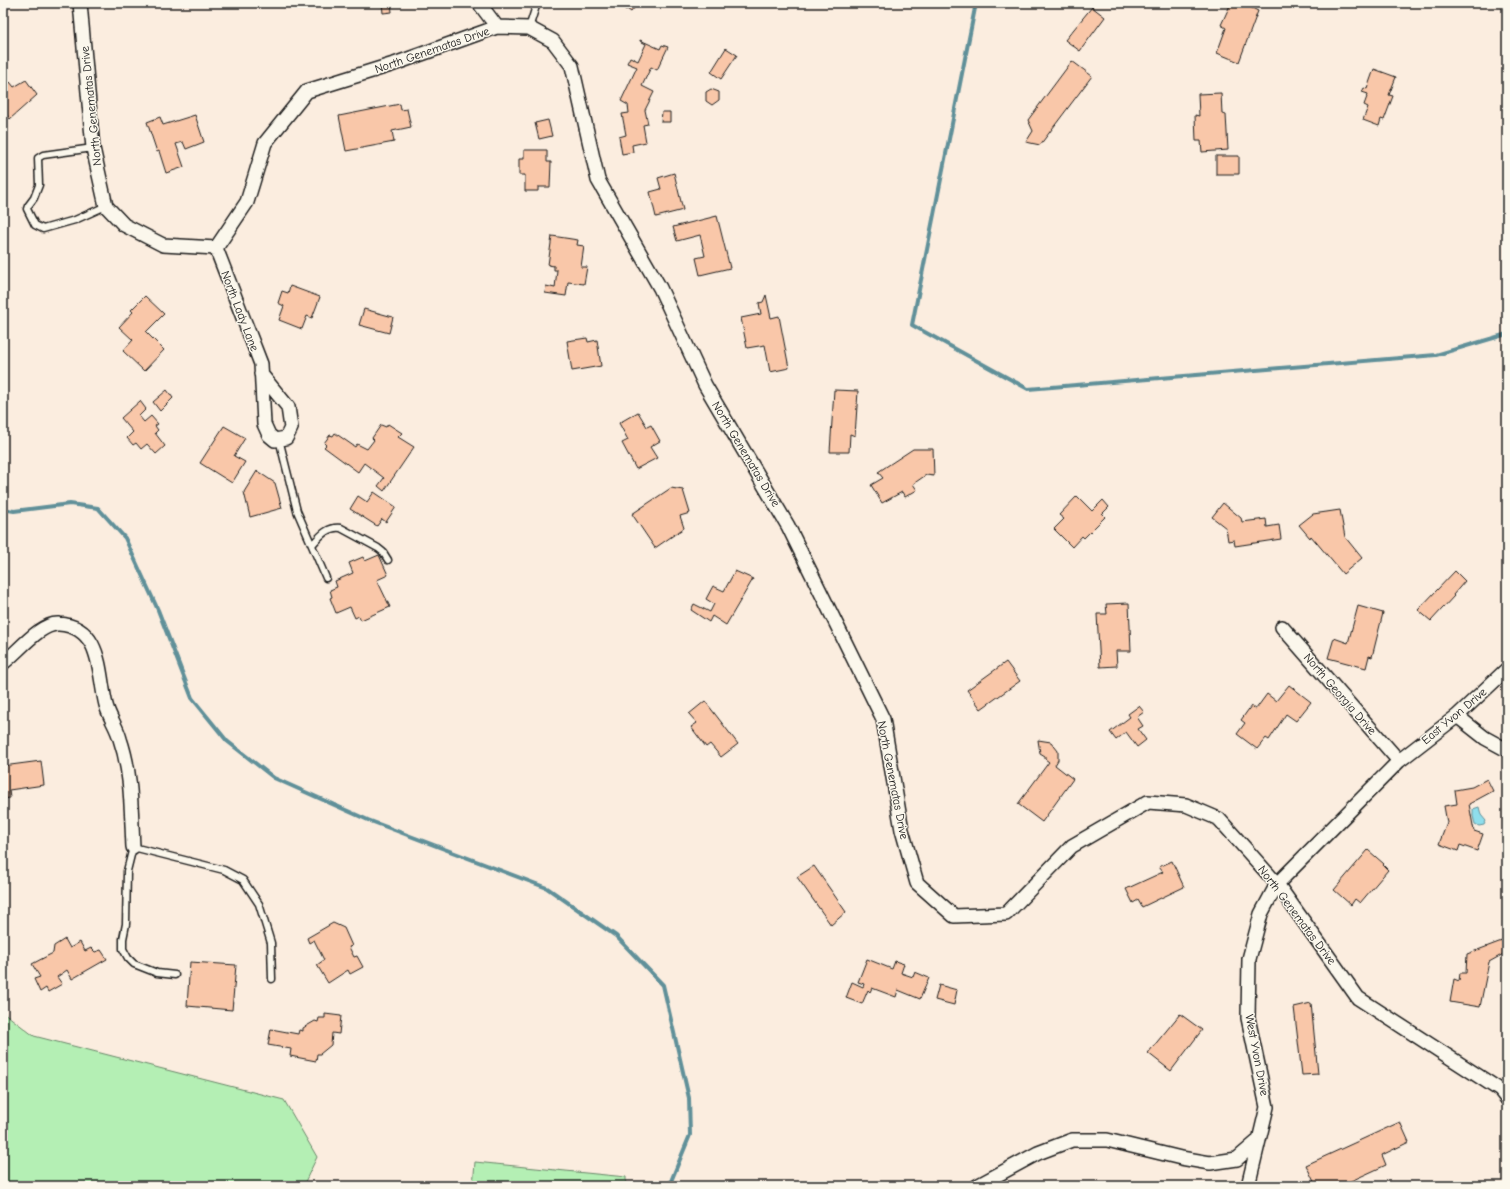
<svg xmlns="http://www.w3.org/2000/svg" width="1510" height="1189" font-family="'Comic Neue',sans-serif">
<rect width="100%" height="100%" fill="#fbeddf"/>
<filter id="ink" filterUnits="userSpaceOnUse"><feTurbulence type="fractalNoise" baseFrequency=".025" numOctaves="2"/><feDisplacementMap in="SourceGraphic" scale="8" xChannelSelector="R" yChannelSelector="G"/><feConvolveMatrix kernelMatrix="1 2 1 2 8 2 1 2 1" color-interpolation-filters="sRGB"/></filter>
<g filter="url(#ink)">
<!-- green -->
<path fill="#b4efb4" stroke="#688668" d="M3,1012L34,1036L284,1100L317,1157L303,1186H3Z
M475,1162L626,1177V1186H473Z"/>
<!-- water -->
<path fill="#8fdeec" stroke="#619099" d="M1479,807L1481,815L1486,821L1484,825L1479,826L1475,824L1473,816V809Z"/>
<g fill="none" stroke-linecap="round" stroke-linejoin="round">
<!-- stream -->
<path stroke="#619099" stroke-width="4" d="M976,3L912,325L1028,389L1436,355L1507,334
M3,509L14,511L70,504L98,508L125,538L158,610L192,698L227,741L274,778L368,820L547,888L616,936L663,985L689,1098L690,1135L669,1186"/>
</g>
<!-- building -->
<path fill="#f9c7a9" stroke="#1c1c1c" d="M382,3H391L392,12L383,13Z
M618,3H638L631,12L627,9L626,10Z
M1231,3H1242L1258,11L1239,62L1217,53L1226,28L1221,25Z
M1092,7L1105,17L1080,51L1065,40Z
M640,40L660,49L662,45L668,47L657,70L651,67L642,86L654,92L645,110L648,124L643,125L646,142L632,145L633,152L622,154L619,137L626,135L622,114L629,113L628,105L621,101L637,67L627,63L630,57L638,61L646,44L640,41Z
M726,48L737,55L721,79L711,72Z
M1072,61L1092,76L1040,145L1026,142L1033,131L1028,120Z
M1374,69L1396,77L1389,95L1393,96L1384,120L1381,119L1379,126L1363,120L1368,107L1364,105L1368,94L1362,92L1364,88L1367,89Z
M26,80L37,95L10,119L5,113L3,115V89L10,82L14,87Z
M711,89L719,92V100L712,105L706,101V92Z
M1221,93L1222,114L1226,115L1228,150L1202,152L1201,141H1196L1195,115L1199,116L1198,94Z
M400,104L401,110L407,109L411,127L392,131L394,142L346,151L339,116Z
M662,112H670V122H661Z
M195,115L204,142L186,149L183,142L176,144L184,167L166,173L159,151L157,152L147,122L160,117L163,125Z
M548,120L552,136L539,139L535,123Z
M524,150H547V162H551L550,187H538V191H525V175H519V159H524Z
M1216,156H1239V174H1216Z
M674,173L683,210L656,217L650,192L661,189L658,178Z
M717,216L730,268L700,275L696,258L705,256L700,235L677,241L673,227Z
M552,236L578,240L577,245L584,246L581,267H587L584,284L568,282L566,296L545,293L546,286L555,288L557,270H554V266L548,265Z
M290,286L320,297L312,318L307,316L302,329L279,320L284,306L278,303L282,291L288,293Z
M766,295L771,318L779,316L789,368L770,372L765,345L747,348L741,318L761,314L759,303L763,302Z
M145,296L164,314L146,332L164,350L144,371L123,351L133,340L119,327L133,312L131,310Z
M364,309L393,317L389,333L359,325Z
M587,338L588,342L597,340L601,366L572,371L567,341Z
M167,390L173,398L160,411L153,402Z
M834,390L858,391L855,436L850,434L849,452H830Z
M140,401L146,409L139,416L144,422L151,416L158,424L155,426L158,430L155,433L165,446L156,454L147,444L141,449L136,443L133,445L127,438L133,432L121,418Z
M638,412L647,427L651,425L660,441L650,447L657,458L636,469L622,443L628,440L619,423Z
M388,424L402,433L398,437L414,447L384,491L378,486L384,478L364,463L358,472L324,447L326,445L324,443L330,435L333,436L335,433L355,447L357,444L367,449L374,440L372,438L381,425L386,427Z
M224,426L245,438L234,456L245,462L232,483L200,463Z
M913,449H933L934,476L926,475L913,484L917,490L905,497L902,492L882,503L871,485L883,478L878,472Z
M257,471L275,483L282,508L250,517L244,492Z
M671,488L683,490L690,513L680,516L684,528L655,548L632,514Z
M374,492L396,507L386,522L382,519L377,526L350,509L358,496L367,502Z
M1077,496L1092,511L1103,500L1109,507L1102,514L1105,517L1084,538L1082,536L1072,547L1054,529L1064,519L1059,515Z
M1223,503L1241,518L1242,522L1266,519L1267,527L1279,525L1281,539L1235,546L1234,540L1228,541L1226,528L1212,517Z
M1340,510L1345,537L1362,558L1343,574L1311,536L1310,538L1299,525L1313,514Z
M379,555L388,575L377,580L390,607L361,620L359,616L355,618L350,607L336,613L330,598L332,597L330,590L337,587L335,581L353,573L349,563L363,557L365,561Z
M735,571L753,579L726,625L712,616L709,622L691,610L694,604L710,612L714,604L706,599L713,586L724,591Z
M1455,571L1465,581L1453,595L1454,596L1431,621L1418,610Z
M1129,603L1131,651H1116L1117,666L1100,667L1097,614H1107L1106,604Z
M1358,606L1383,613L1372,657L1369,656L1366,668L1328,658L1334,638L1348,643Z
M1006,662L1020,681L981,709L967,690Z
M1289,685L1311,702L1296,721L1286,714L1269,740L1266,738L1257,749L1237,734L1245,723L1241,720L1251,706L1256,709L1267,694L1276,701Z
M705,701L738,744L721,757L710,744L706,747L691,727L697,723L689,714Z
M1139,706L1144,712L1137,717L1143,726L1138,729L1146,740L1137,747L1126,732L1116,740L1110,732L1130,717L1128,714Z
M1038,740L1051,742L1058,751V760L1055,765L1073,779L1042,822L1018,804L1049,762L1045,759V756L1040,753Z
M41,761L44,785L9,790L10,798L3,799V766Z
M1487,779L1493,791L1469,804L1474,831L1483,834L1477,851L1460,845L1458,851L1439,844L1447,823L1444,806L1457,804L1455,790L1472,787Z
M1368,850L1384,864L1383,865L1388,870L1360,903L1355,899L1351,905L1334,890Z
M1172,861L1184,887L1142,907L1138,900L1133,903L1126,889L1163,872L1159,867Z
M814,866L846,912L831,925L797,877Z
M333,923L344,928L352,946L349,947L354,957L357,956L363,967L350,974L348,970L328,983L317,965L324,960L314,940L309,943L307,938Z
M65,939L70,948L80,942L85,951L91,948L95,952L101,950L107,959L72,979L67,970L57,977L62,984L48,992L46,988L40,992L34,979L40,977L32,964L53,953L54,946Z
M1507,939V952L1489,962L1480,1007L1450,1002L1454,979L1459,981L1460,973H1466L1467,954Z
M867,959L892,969L895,961L904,964L901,973L913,977L915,972L929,978L920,999L898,990L896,997L872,988L870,992L868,990L862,1004L846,998L852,982L863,987L864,984L858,982Z
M190,962L236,965L232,1010L187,1006Z
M939,985L957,990L954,1005L935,1000Z
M1311,1003L1318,1074L1302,1075L1294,1007Z
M325,1014L341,1016L339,1034L332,1033L331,1045L320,1054H317L316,1061L290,1056L291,1049L268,1045L271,1029L298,1034L299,1030L303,1031V1028L315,1021L318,1022L319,1018H325Z
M1180,1014L1202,1030L1171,1071L1148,1053Z
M1400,1122L1409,1142L1382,1155L1386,1165L1351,1181L1353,1186H1316L1306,1165Z"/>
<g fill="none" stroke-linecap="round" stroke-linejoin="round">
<defs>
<path id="service" d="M529,28L537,3
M93,148L43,155L38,158L39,185L34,198L28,206L27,209L35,225L43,229L75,220L106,206
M279,439L297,511L326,578
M312,545C320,536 328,526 341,528L378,548L383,552L388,560
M175,975L157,973L134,964L128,958L123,949V939L126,924L127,871L133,847L224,870L243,880L259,904L271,943L272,979"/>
<path id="minor" d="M80,3L93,148L106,206L124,225L163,245L216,248L247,202L265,143L307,91L394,64L497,27L529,28L553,41L572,66L598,180L660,288L705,385L788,526L883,719L902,830L917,883L954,916L1006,914L1072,846L1148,802L1186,805L1219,819L1277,884L1358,998L1500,1090L1507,1099
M479,3L497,27
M216,248L261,364L264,424L269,435L275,440L286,438L291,428L288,407L261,374
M1282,627L1399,761
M3,663C17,653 41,622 59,624C103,627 98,674 106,705C109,717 117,727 120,739C132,774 131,810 133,847
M1457,716L1485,738L1507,750
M977,1186L1038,1153L1072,1140H1107L1181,1158L1210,1163L1237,1159L1259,1140
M1248,1186L1267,1107L1248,1018L1249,959L1261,914L1277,884L1399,761L1457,716L1507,669"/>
</defs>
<!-- service casing -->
<use href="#service" stroke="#1c1c1c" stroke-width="9"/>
<!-- minor casing -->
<use href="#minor" stroke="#1c1c1c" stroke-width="16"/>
<!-- service -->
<use href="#service" stroke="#fbf7ec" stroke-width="6"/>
<!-- minor -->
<use href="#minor" stroke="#fbf7ec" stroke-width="13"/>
</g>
</g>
<g text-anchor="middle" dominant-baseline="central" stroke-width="3" stroke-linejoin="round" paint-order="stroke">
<!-- street labels -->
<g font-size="12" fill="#1c1c1c" stroke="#fbf7ec">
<text transform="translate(432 50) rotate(-19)">North Genematas Drive</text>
<text transform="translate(91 106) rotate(-96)">North Genematas Drive</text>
<text transform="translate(240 311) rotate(69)">North Lady Lane</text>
<text transform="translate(746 454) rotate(59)">North Genematas Drive</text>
<text transform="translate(1340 694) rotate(49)">North Georgia Drive</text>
<text transform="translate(1454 716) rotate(-40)">East Yvon Drive</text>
<text transform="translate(893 780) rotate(79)">North Genematas Drive</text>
<text transform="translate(1297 915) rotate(53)">North Genematas Drive</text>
<text transform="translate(1257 1055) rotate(79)">West Yvon Drive</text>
</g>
</g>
<!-- margin -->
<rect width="1510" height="1189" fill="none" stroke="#fbf7ec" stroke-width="16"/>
<rect x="8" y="8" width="1494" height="1173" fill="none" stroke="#1c1c1c" stroke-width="1.5" filter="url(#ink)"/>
</svg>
